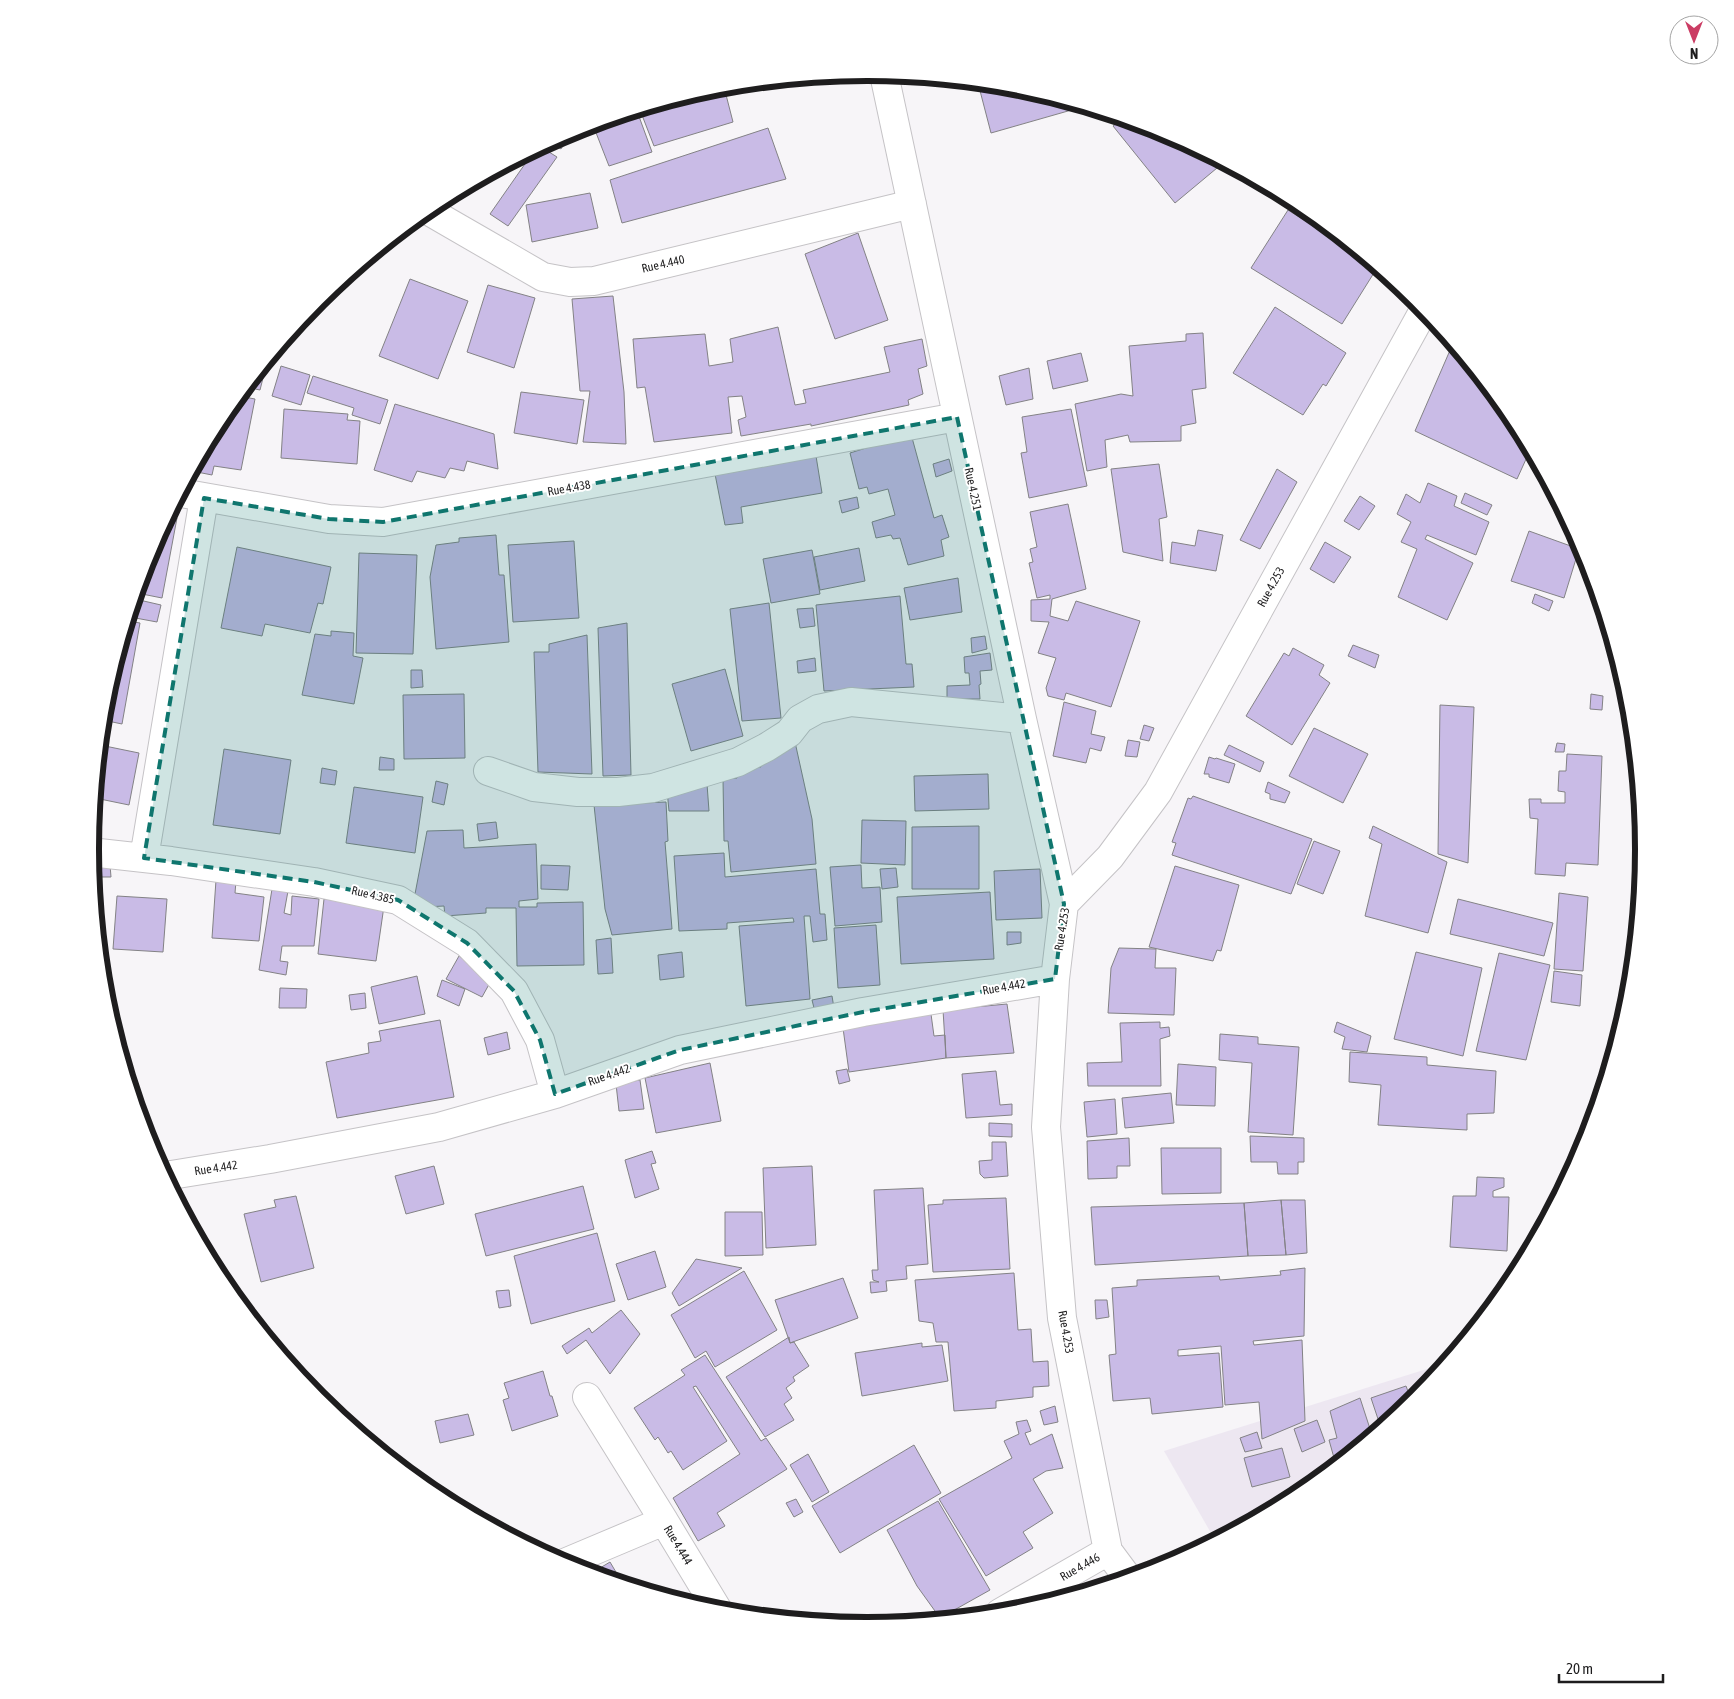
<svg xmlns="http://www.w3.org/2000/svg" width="1734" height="1699" font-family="'Asap Condensed',sans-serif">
<rect width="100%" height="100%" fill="#f7f5f8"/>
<!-- built -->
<path fill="#ede7f1" d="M1446,1363L1416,1399L1298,1496L1215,1540L1164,1451Z"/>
<!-- building -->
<path fill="#c9bbe6" stroke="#838285" d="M978,83L1019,87L1082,107L991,133Z
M716,87H724L733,122L654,146L640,110Z
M637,111L652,152L609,166L593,125Z
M1122,119L1165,132L1223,163L1175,203L1113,126Z
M768,128L786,179L622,223L610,180Z
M571,131L561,149L550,142L570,132Z
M541,147L557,157L508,226L490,214L534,151Z
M590,193L598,228L532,242L526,205Z
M1278,193L1299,204L1334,233L1275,197Z
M1288,210L1365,258L1377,268L1342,324L1251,268Z
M858,233L888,320L835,339L805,254Z
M410,279L468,301L438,379L379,356Z
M488,285L535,298L514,368L467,352Z
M613,296L624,392L626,444L583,442L590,391H580L572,299Z
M1275,307L1346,353L1326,386L1323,384L1303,415L1233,373Z
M778,327L795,405L806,403L803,390L890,372L884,347L922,339L927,366L918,369L923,394L908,400L909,405L811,426V424L741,436L738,420L746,417L742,396L728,397L732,433L654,442L645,387L637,388L633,339L705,334L709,366L733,362L730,339Z
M1203,333L1206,388L1192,390L1196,423L1181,426V441L1130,442L1128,435L1105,440L1107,467L1087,471L1075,404L1121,394L1133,396L1129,346L1186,341V334Z
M1451,348L1457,350L1513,418L1536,461L1527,457L1517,479L1415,431Z
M1081,353L1088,381L1053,389L1047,361Z
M264,366H266L260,390L246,387Z
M281,366L310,375L301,405L272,396Z
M1029,368L1033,399L1006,405L999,376Z
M313,376L388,400L380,424L352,415L354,408L307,393Z
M521,392L584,400L577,444L514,433Z
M239,396L255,399L241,470L214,466L212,475L192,471L221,418Z
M395,404L494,434L498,469L467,461L464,471L450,468L445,478L417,471L412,482L374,470Z
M284,409L348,414L347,420L360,421L357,464L281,458Z
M1071,409L1087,486L1029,498L1021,453L1027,452L1022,417Z
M911,434L934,518L942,515L949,537L941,540L944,556L908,565L900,538L893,539L891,535L876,538L872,522L895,515L888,489L869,494L867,487L859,489L850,453Z
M816,456L822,493L741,507L743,523L725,525L715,474Z
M949,459L952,471L936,477L933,464Z
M1159,464L1167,517L1159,519L1163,561L1123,552L1111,469Z
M1277,469L1297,482L1260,549L1240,540Z
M1428,483L1457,496L1454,506L1489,522L1476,555L1427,535L1425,539L1473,563L1447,620L1398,597L1417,549L1401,542L1411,522L1397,514L1406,494L1420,503Z
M1465,493L1492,505L1487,515L1461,503Z
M1360,496L1375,506L1359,530L1344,521Z
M857,497L859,508L842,513L839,501Z
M1068,504L1086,589L1052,599L1050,616L1068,621L1076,601L1140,621L1111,707L1066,693L1064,700L1048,696L1046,688L1056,658L1038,653L1049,622L1031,621V600L1050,599V595L1037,598L1029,563L1033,562L1030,549L1037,547L1030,512Z
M168,516L177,518L162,598L137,593L149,552Z
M1198,530L1223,535L1216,571L1170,563L1172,542L1195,546Z
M1529,531L1579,549L1564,598L1511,581Z
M496,535L499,575H504L509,642L436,649L430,577L436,545L459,542V538Z
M574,541L579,618L513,622L508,545Z
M1325,542L1351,557L1334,583L1310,569Z
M237,547L331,567L323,604L318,603L310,633L265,624L262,636L221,628Z
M859,548L865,581L820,590L814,557Z
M812,550L820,594L771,603L763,559Z
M359,553L417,555L413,654L356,653Z
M958,578L962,612L910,620L904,588Z
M1535,594L1553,601L1549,611L1532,603Z
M900,596L906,664H912L914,687L824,691L816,605Z
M135,599L161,605L157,622L130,617Z
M769,603L781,718L742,721L730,609Z
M813,608L815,626L800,628L797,609Z
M128,621L140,623L122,724L103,720L105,698Z
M627,623L631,775L603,776L598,628Z
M331,631L354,633L353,656L363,658L354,704L302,695L315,634L331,636Z
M587,635L592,774L538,772L534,652H549V644Z
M985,636L987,649L972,653L971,638Z
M1353,645L1379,655L1375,668L1348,656Z
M1293,648L1324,665L1319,675L1330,683L1292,745L1246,716L1284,653L1289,656Z
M990,653L992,670L980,671L981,684L979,685L980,699H947V686L970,685L969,673H965L964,657Z
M815,658L816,671L798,673L797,661Z
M725,669L743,736L691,751L672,684Z
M411,670H422L423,687L411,688Z
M464,694L465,758L404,759L403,695Z
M1591,694L1603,696L1602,710L1590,709Z
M1064,702L1096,711L1091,734L1105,737L1101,751L1090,748L1086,763L1053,756Z
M1440,705L1474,707L1468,863L1438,854Z
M1144,725L1154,728L1149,741L1140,739Z
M1314,728L1368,754L1343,803L1289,776Z
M1128,740L1140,742L1137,757L1125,756Z
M795,742L812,819L816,864L731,872L728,841H724L723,779L737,778L736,769L761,767L759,758Z
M1557,743L1565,744L1564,752H1555Z
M100,745L139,753L129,805L95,798Z
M1229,745L1264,762L1260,772L1224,755Z
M224,749L291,760L280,834L213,825Z
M1567,754L1602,756L1598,865L1566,863L1565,876L1535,874L1538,819L1530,818L1529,799H1541V803H1565V792L1558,791L1559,771H1566Z
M380,757L394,759V770H379Z
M1209,757L1215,759L1216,758L1235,764L1229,783L1209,777V774H1204Z
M322,768L337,771L335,785L320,783Z
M988,774L989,809L915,811L914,776Z
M436,781L448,784L444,805L432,802Z
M1268,782L1290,792L1285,803L1270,799V794L1265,792Z
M707,784L709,811H669L667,790Z
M354,787L423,797L415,853L346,843Z
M1193,796L1312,839L1291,894L1172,855L1176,843L1172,842L1188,798L1191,799Z
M666,802L668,841L665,842L672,929L612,935L605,909L594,805Z
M862,820L906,821L905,865L861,863Z
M496,822L498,838L479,841L477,824Z
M979,826V889H912V827Z
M1373,826L1447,862L1428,933L1365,916L1382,844L1369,838Z
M463,830L464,848L536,844L538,899L519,901V907H537V903L583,902L584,965L517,966L516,908H486V913L445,916L444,906L425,907L415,894L427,831Z
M1314,841L1340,851L1323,894L1297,884Z
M724,853L725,877L816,869L820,914H825L827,940L813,942L810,916H804L810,999L746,1006L739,926L794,922L793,918L727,923V929L679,931L674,856Z
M101,865H110L111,877H101Z
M541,865L570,866L568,890L541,889Z
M861,865L862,888L880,887L882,922L835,926L830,867Z
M1175,866L1239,885L1221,951L1217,950L1213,961L1149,947Z
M896,868L898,887L882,889L880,869Z
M1040,869L1042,918L996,920L994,871Z
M216,880L236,881L235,893L264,897L259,941L212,938Z
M272,889L288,891L284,913L291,915L292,896L319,899L314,946H282L280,961L288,962L286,975L259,970Z
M990,892L994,959L901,964L897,897Z
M1559,893L1588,897L1583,971L1554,969Z
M117,896L167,899L163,952L113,949Z
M324,899L384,906L376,961L318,954Z
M1458,899L1553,923L1544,956L1450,934Z
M876,925L880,985L838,988L834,928Z
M1007,932H1021V943L1007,945Z
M611,938L613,973L598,974L596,940Z
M1119,948L1156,949L1155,968H1176L1174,1015L1108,1013L1111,968Z
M682,952L684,977L660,980L658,955Z
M1416,952L1482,968L1463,1056L1394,1039Z
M1499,953L1550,965L1526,1060L1476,1051Z
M459,956L492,979L482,997L446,979Z
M1554,971L1582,975L1580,1006L1551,1002Z
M417,976L425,1014L379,1024L371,987Z
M442,980L465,989L459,1006L437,996Z
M280,988L307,989L306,1008H279Z
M365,993L366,1008L351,1010L349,995Z
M832,996L834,1008L815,1012L812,1000Z
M1007,1004L1014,1053L946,1058L943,1010Z
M931,1014L934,1036L945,1035L946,1058L849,1072L843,1028Z
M440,1020L454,1097L337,1118L326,1062L369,1053L368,1043L381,1041L379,1031Z
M1160,1022V1028L1169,1027L1170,1036L1160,1039L1161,1086H1088L1087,1063L1122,1062L1120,1023Z
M1337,1022L1371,1036L1367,1052L1342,1049L1345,1037L1334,1032Z
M507,1032L510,1049L488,1055L484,1038Z
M1220,1034L1258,1037V1044L1299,1047L1293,1135L1248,1132L1252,1063L1219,1060Z
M1350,1052L1427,1057V1065L1496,1071L1494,1113L1467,1114V1130L1378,1125L1381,1085L1349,1082Z
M710,1063L721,1121L656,1133L645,1078Z
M1178,1064L1216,1067L1215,1106L1176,1105Z
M847,1069L850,1081L839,1084L836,1071Z
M996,1071L1000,1105L1012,1104V1115L966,1118L962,1074Z
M640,1080L644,1109L619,1111L616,1084Z
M1171,1093L1174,1123L1125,1128L1122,1098Z
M1115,1099L1117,1134L1087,1137L1084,1102Z
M989,1123L1012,1124V1137L989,1136Z
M1250,1136L1304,1138V1162H1298V1174H1278L1277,1162H1251Z
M1129,1138L1130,1166H1117V1178L1088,1179L1087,1141Z
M992,1142H1006L1008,1176L984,1178L980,1174L979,1161L992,1160Z
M1161,1148H1221V1193L1162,1194Z
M652,1151L656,1163L651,1164L659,1189L635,1198L625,1160Z
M434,1166L444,1204L406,1214L395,1176Z
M812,1166L816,1245L766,1248L763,1168Z
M1477,1177L1504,1178V1187L1493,1191V1197H1509L1507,1251L1450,1247L1453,1196H1476Z
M583,1186L594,1229L486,1256L475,1214Z
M923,1188L928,1264L906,1266L907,1279L886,1281L887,1291L871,1293L870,1282H879L873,1280L872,1270H878L874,1190Z
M296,1196L314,1268L261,1282L244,1214L276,1207L274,1200Z
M1006,1198L1010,1269L933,1272L928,1205L943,1204V1200Z
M1281,1200H1305L1307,1253L1286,1255Z
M1281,1200L1286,1255L1248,1256L1244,1203Z
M1244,1203L1248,1256L1095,1265L1091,1207Z
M725,1212H762L763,1255L725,1256Z
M597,1233L615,1301L531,1324L514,1256Z
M655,1251L666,1287L628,1300L616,1264Z
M696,1259L742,1268L679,1306L672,1293Z
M1305,1268L1304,1336L1253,1341L1254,1345L1302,1340L1305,1421L1262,1439L1259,1402L1225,1405L1221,1346L1178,1350V1356L1219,1353L1223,1407L1152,1414L1150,1398L1113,1401L1109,1355L1116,1354L1112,1288L1137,1286V1280L1219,1276L1220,1280L1281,1275L1280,1271Z
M744,1271L777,1330L715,1367L706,1351L695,1358L671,1315Z
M1014,1273L1018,1330L1031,1329L1033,1362L1048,1361L1049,1386L1033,1387V1397L996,1401V1408L954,1411L948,1342H936L933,1323L919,1321L915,1280Z
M843,1278L858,1318L790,1343L775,1300Z
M509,1290L511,1306L499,1308L496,1291Z
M1095,1300H1107L1109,1317L1096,1319Z
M621,1310L640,1334L610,1374L586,1340L567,1354L562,1346L589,1328L592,1333Z
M789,1337L790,1343L794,1342L809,1366L793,1377L795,1381L786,1388L792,1398L784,1404L794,1420L765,1437L726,1377Z
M922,1343V1347L942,1345L948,1381L862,1396L855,1353Z
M705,1355L761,1441L766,1438L787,1469L717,1513L725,1526L698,1541L673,1498L740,1454L696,1386L693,1387L727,1441L683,1470L671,1451L668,1453L658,1437L655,1440L634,1408L685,1375L681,1370Z
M543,1371L550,1396H552L558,1416L512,1431L503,1400L509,1398L504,1383Z
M1406,1386L1412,1402L1381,1428L1371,1398Z
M1360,1398L1372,1435L1336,1465L1329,1440L1337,1438L1330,1411Z
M1055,1406L1058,1422L1044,1425L1040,1411Z
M468,1414L474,1435L440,1443L435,1421Z
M1027,1420L1031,1431L1025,1433L1030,1445L1052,1434L1063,1468L1046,1471L1033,1479L1053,1513L1023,1532L1033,1548L986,1576L939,1499L1012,1458L1004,1441L1019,1434L1016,1422Z
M1317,1420L1325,1442L1302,1452L1294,1429Z
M1257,1432L1262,1448L1245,1452L1240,1438Z
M914,1445L941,1493L840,1553L812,1506Z
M1282,1448L1290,1477L1252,1487L1244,1458Z
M808,1454L829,1492L812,1502L790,1465Z
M796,1499L803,1512L794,1517L786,1503Z
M938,1501L990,1590L940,1618L917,1586L887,1530Z
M610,1562L623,1584L590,1574Z"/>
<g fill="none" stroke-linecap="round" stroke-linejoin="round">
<defs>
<path id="minor" d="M884,74L1022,719L1064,904
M427,210L543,277L570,282L594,281L912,204
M181,493L329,519L383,522L957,417
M488,771L534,787L578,792H618L653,788L738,762L767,747L789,733L800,719L818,709L851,702L1022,719
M90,852L171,861L314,882L398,900L467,943L514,991L540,1040L555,1094
M144,858L204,498
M165,1176L270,1159L439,1127L555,1094L680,1050L863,1012L1055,979
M587,1397L664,1521
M562,1564L664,1521L719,1612
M1128,1578L1108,1551L1062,1318L1046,1127L1055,979L1064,904L1110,857L1158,792L1424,310
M1000,1613L1108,1551"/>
</defs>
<!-- minor casing -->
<use href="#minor" stroke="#c5c3c6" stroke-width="30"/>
<!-- minor -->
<use href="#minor" stroke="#fff" stroke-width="28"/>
</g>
<!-- marked area -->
<path fill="#0f766e" fill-opacity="0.2" stroke="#0f766e" stroke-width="4" stroke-dasharray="10 6" stroke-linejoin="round" d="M957,417L1064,904L1055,979L863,1012L680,1050L555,1094L540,1040L514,991L467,943L398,900L314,882L144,858L204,498L329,519L383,522Z"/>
<g text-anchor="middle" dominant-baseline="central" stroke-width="4" stroke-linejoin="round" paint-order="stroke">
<!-- street labels -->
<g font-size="12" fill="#1e1d1e" stroke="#fff">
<text transform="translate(663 264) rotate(-13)">Rue 4.440</text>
<text transform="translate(569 488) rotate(-10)">Rue 4.438</text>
<text transform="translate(973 489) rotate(78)">Rue 4.251</text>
<text transform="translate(1271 587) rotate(-61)">Rue 4.253</text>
<text transform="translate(373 895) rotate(13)">Rue 4.385</text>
<text transform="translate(1062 929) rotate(-81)">Rue 4.253</text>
<text transform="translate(1004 987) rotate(-10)">Rue 4.442</text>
<text transform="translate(609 1075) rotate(-19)">Rue 4.442</text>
<text transform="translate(216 1168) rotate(-9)">Rue 4.442</text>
<text transform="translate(1066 1332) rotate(80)">Rue 4.253</text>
<text transform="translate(678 1545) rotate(59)">Rue 4.444</text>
<text transform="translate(1080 1567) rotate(-30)">Rue 4.446</text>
</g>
</g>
<!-- crop -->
<path d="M0 0H1734V1699H0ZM99 849a768 768 0 1 1 1536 0a768 768 0 1 1-1536 0Z" fill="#fff" fill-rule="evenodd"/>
<path fill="none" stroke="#1e1d1e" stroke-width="6" d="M99 849a768 768 0 1 1 1536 0a768 768 0 1 1-1536 0Z"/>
<!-- north arrow -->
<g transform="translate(1694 40) rotate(180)"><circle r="24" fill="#ffffff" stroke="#a5a5a5"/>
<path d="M0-4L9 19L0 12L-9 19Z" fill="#cb3d64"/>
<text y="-8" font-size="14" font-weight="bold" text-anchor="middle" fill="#1e1d1e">N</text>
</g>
<!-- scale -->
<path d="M1559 1674v8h104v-8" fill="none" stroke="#1e1d1e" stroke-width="2.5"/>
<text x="1566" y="1674" font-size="15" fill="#1e1d1e" stroke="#ffffff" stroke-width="4" paint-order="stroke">20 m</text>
</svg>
